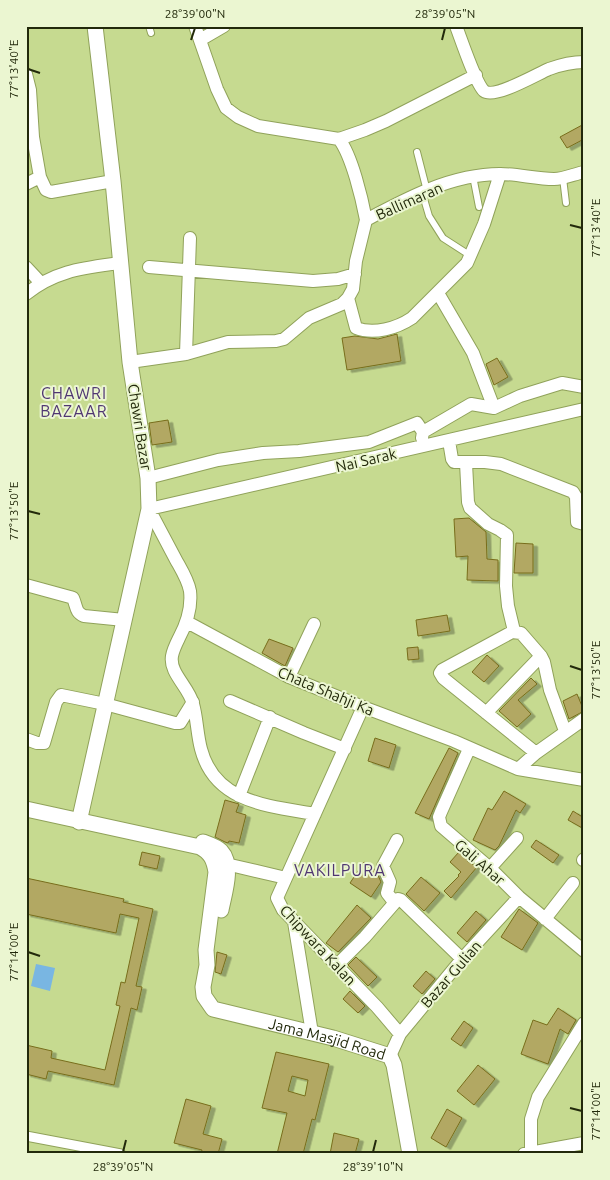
<svg xmlns="http://www.w3.org/2000/svg" width="610" height="1180" font-family="Ubuntu,sans-serif">
<defs>
<filter id="shadow"><feDropShadow dx="4.5" dy="2.5" stdDeviation="0" flood-color="#0004"/></filter>
</defs>
<rect width="100%" height="100%" fill="#c6da90"/>
<!-- water -->
<path fill="#79b6e2" d="M36,964L55,968L50,991L31,986Z"/>
<!-- building -->
<path fill="#b2a864" stroke="#786d1b" fill-rule="evenodd" filter="url(#shadow)" d="M584,124V139L567,148L560,137Z
M397,334L401,361L347,370L342,338L355,336L378,339Z
M497,358L508,377L494,385L486,364Z
M168,420L172,442L152,445L149,423Z
M469,518L486,532L487,559L498,560V581L467,580L468,556L456,557L454,519Z
M516,543L533,544V573H514Z
M447,615L450,631L418,636L416,620Z
M269,639L293,648L285,666L262,653Z
M418,647L419,659L408,660L407,648Z
M487,655L499,666L484,682L472,672Z
M531,678L537,684L518,700L531,714L517,727L499,711Z
M577,694L584,711L569,719L563,701Z
M375,738L396,745L389,768L368,761Z
M449,748L458,753L429,819L415,813Z
M504,791L526,804L520,813L516,810L499,846L495,850L473,840L488,808L492,810Z
M225,800L239,804L236,812L246,815L239,843L229,841L228,843L225,842L215,837Z
M573,811L584,818V829L568,820Z
M536,840L559,855L553,863L531,847Z
M142,852L160,856L157,869L139,865Z
M459,852L468,860L467,861L477,867L451,898L444,891L459,876L458,875L461,872L450,862Z
M364,862L376,871L381,882L371,897L350,883Z
M421,877L440,893L424,911L406,894Z
M26,878L124,899L123,902L153,909L136,986L142,987L137,1010L131,1008L114,1085L48,1071L46,1079L26,1074V1045L52,1051L51,1058L105,1070L120,1006L116,1005L121,982L125,983L139,918L120,914L116,933L26,914Z
M357,905L371,918L338,952L326,943Z
M519,909L538,923L522,950L501,937Z
M476,911L486,920L467,942L457,933Z
M217,952L227,955L221,974L215,972Z
M356,957L377,977L368,986L348,965Z
M426,971L435,979L422,994L413,986Z
M350,991L365,1006L358,1013L343,999Z
M558,1008L576,1020L568,1034L560,1029L548,1064L521,1054L533,1020L547,1025Z
M464,1021L473,1028L461,1046L451,1039Z
M276,1052L329,1064L315,1120L312,1119L303,1154H277L287,1113L262,1108ZM292,1076L308,1080L305,1096L288,1091Z
M478,1065L495,1079L474,1105L457,1091Z
M186,1099L211,1106L203,1134L222,1139L218,1154H201L202,1150L174,1143Z
M447,1109L462,1118L446,1147L431,1138Z
M334,1133L359,1139L355,1154H330Z"/>
<g fill="none" stroke-linecap="round" stroke-linejoin="round">
<defs>
<path id="service" d="M149,26L151,33
M417,152L427,191
M473,176L479,207
M563,178L566,203
M422,192L429,216L443,238L471,256"/>
<path id="pedestrian" d="M26,1136L121,1154"/>
<path id="minor" d="M195,26L217,89L226,108L238,117L258,126L339,139L365,130L386,121L476,75
M456,26C461,39 476,84 484,91C495,99 537,74 549,69C560,65 572,62 584,62
M200,40L224,26
M26,74L30,90L33,137L40,177L46,190L51,192L113,181
M339,139C352,156 362,199 366,220
M26,184L40,177
M26,267L40,282
M149,267L313,281L338,279L355,274
M438,293L473,353L494,408
M26,294C56,270 84,268 120,263
M348,298L356,328C374,335 397,328 412,318L467,263L484,224L500,174
M186,354L190,238
M130,362L186,354L228,342L276,341L284,339L309,318L342,304L348,298L353,289L356,261L366,220C407,198 452,174 500,174C518,174 536,179 554,179C564,179 574,174 584,172
M422,438L423,432L471,404L494,408L520,396L562,383L584,387
M449,441L452,459L454,462H485L501,464L573,492L576,497L577,522L584,524
M466,463L468,502L470,508L488,524L500,530L507,535L506,586L508,606L514,631
M148,478L218,460L263,453L299,451L369,442L417,423L423,432
M26,585L70,597L73,598C77,607 75,612 84,616L124,620
M187,622L289,677L363,707L454,741L518,769L584,780
M289,677L314,624
M230,701L304,733L345,749
M363,707L277,898L283,910L377,1007L400,1034
M486,713L541,656
M26,739L37,743H44L56,702L61,695L105,704L175,723H180L193,702
M469,749L441,812L439,817L441,826L490,868L519,897L584,951
M536,753L443,678L440,673L442,670L512,632L521,633L541,656L544,662L550,690L565,731
M518,769L536,753L584,719
M239,796L270,717
M315,814C269,806 215,803 201,749C197,734 197,718 193,704C189,687 169,673 172,656C173,650 176,644 179,638C187,623 192,608 190,591C188,580 181,569 176,560C167,543 158,526 149,509L584,409
M583,860L584,859
M226,864L286,878
M490,868L517,838
M394,902L387,893L390,882L383,866L397,840
M545,919L573,883
M294,922L312,1033
M337,965L365,937L398,899L401,900L462,959
M390,1056L400,1034L462,959L519,897
M531,1153V1119L538,1097L584,1023
M524,1154L584,1143"/>
<g id="tertiary">
<path id="s1" d="M26,809L200,847C211,853 214,860 216,872L206,950L207,965L203,987L204,996L213,1009L333,1038L390,1056L394,1065L410,1154"/>
<path d="M79,822L149,509L148,478L130,362L113,181L95,26"/>
<path d="M203,842C208,844 216,846 221,851C234,865 224,894 221,910"/>
</g>
</defs>
<!-- service casing -->
<use href="#service" stroke="#90a25a" stroke-width="8"/>
<!-- pedestrian casing -->
<use href="#pedestrian" stroke="#90a25a" stroke-width="11"/>
<!-- minor casing -->
<use href="#minor" stroke="#90a25a" stroke-width="14"/>
<!-- tertiary casing -->
<use href="#tertiary" stroke="#90a25a" stroke-width="17"/>
<!-- service -->
<use href="#service" stroke="#fff" stroke-width="6"/>
<!-- pedestrian -->
<use href="#pedestrian" stroke="#fff" stroke-width="9"/>
<!-- minor -->
<use href="#minor" stroke="#fff" stroke-width="12"/>
<!-- tertiary -->
<use href="#tertiary" stroke="#fff" stroke-width="15"/>
</g>
<!-- ticks -->
<path fill="none" stroke="#22290b" stroke-width="2" d="M191,40L195,28M442,40L445,28M28,69L40,73M570,225L582,228M28,511L40,514M570,666L582,670M28,952L40,956M570,1108L582,1111M123,1152L126,1140M373,1152L376,1140"/>
<g text-anchor="middle" dominant-baseline="central" stroke-width="4" stroke-linejoin="round" paint-order="stroke">
<!-- street labels -->
<g font-size="15" fill="#22290b" stroke="#ebf6d1">
<text transform="translate(409 201) rotate(-24)">Ballimaran</text>
<text transform="translate(140 427) rotate(81)">Chawri Bazar</text>
<text transform="translate(366 460) rotate(-13)">Nai Sarak</text>
<text transform="translate(326 691) rotate(23)">Chata Shahji Ka</text>
<text transform="translate(480 862) rotate(41)">Gali Ahar</text>
<text transform="translate(318 945) rotate(47)">Chipwara Kalan</text>
<text transform="translate(451 974) rotate(-49)">Bazar Gulian</text>
<text stroke="none"><textPath href="#s1" startOffset="468">Jama Masjid Road</textPath></text>
</g>
<!-- neighbourhood labels -->
<g font-size="16" letter-spacing="1" fill="#4f3672" stroke="#ebf6d1">
<text x="74" y="393">CHAWRI<tspan x="74" dy="18">BAZAAR</tspan></text>
<text x="340" y="870">VAKILPURA</text>
</g>
</g>
<!-- border -->
<rect width="610" height="1180" fill="none" stroke="#ebf6d1" stroke-width="55"/>
<rect x="28" y="28" width="554" height="1124" fill="none" stroke="#22290b" stroke-width="2"/>
<g font-size="12" text-anchor="middle" fill="#22290b">
<text x="195" y="18">28°39'00"N</text>
<text x="445" y="18">28°39'05"N</text>
<text transform="translate(14 69) rotate(-90)" y="4">77°13'40"E</text>
<text transform="translate(596 228) rotate(-90)" y="4">77°13'40"E</text>
<text transform="translate(14 511) rotate(-90)" y="4">77°13'50"E</text>
<text transform="translate(596 670) rotate(-90)" y="4">77°13'50"E</text>
<text transform="translate(14 952) rotate(-90)" y="4">77°14'00"E</text>
<text transform="translate(596 1111) rotate(-90)" y="4">77°14'00"E</text>
<text x="123" y="1171">28°39'05"N</text>
<text x="373" y="1171">28°39'10"N</text>
</g>
</svg>
